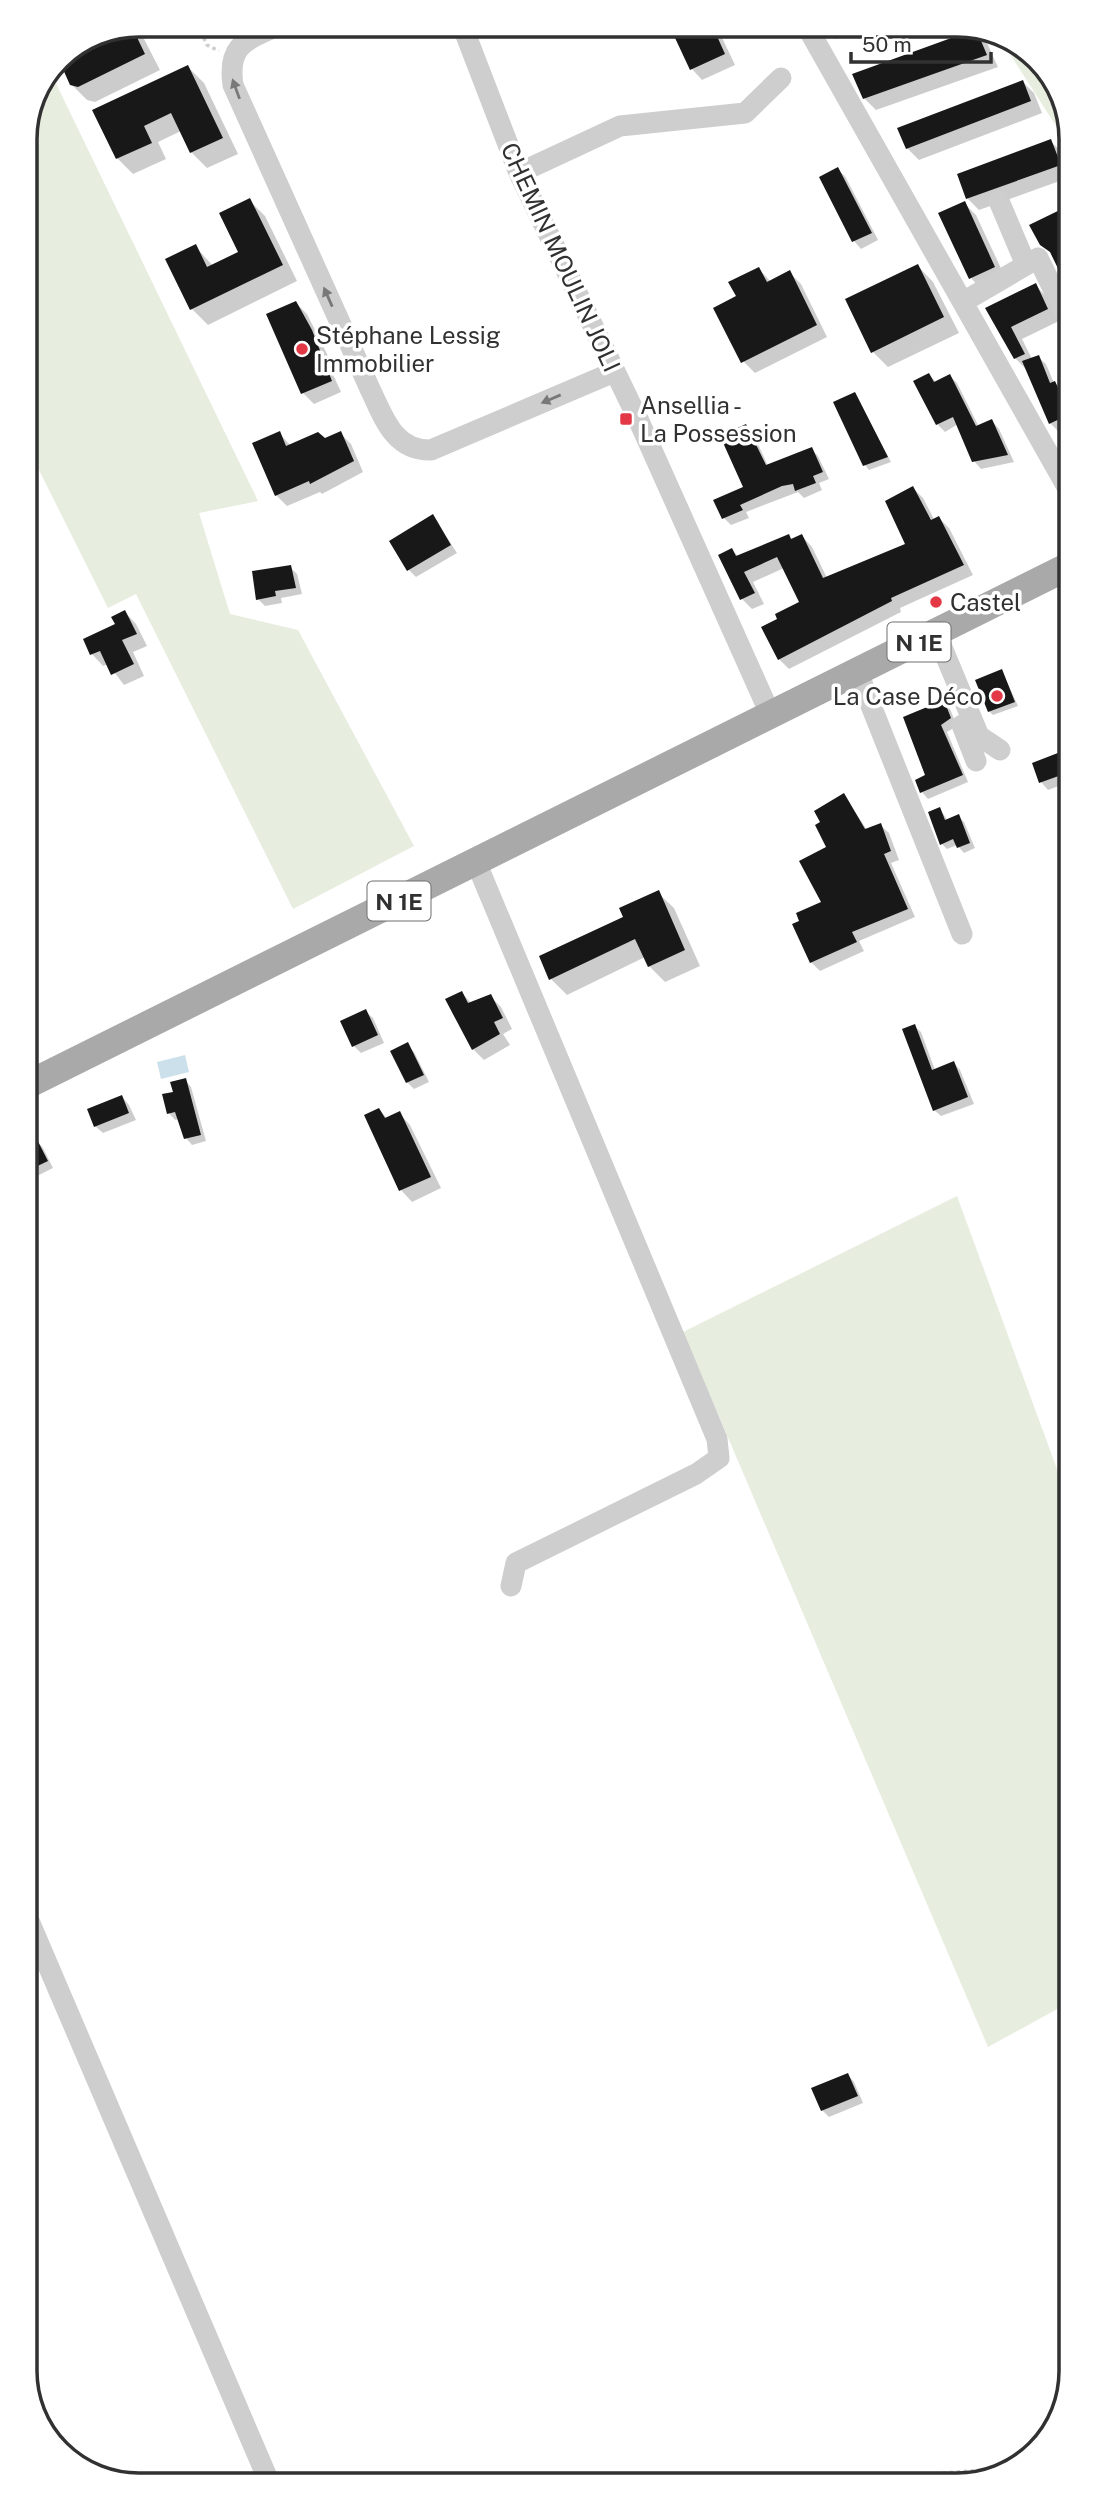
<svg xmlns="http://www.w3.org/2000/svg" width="1096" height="2510" font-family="'Public Sans',sans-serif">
<rect width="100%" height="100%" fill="#fff"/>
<!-- green -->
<path fill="#e7eddf" d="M999,37L1026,48L1065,102V140Z
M51,73L258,501L199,513L230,614L298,630L414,846L293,909L136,594L108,608L26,444L25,132Z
M957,1196L1069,1502L1070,2002L988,2047L683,1332Z"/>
<!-- water -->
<path fill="#cce0ec" d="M185,1055L189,1072L161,1079L157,1062Z"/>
<!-- shadow -->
<path fill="#0003" d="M671,25H716L735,65L702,80L692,69Z
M823,25H871L836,39Z
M132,27L144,39L160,70L95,102L87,100L71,84L58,58Z
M975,31L987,43L998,67L876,110L864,98Z
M188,67L204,83L238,154L207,168L191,152L181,131L158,142L166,159L133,174L117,158Z
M1023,82L1034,93L1042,113L919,160L907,148Z
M1050,141L1062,152L1065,179L979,210L967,198Z
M837,169L845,176L878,240L861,249L854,241Z
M249,200L265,216L297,281L208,325L192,309L168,260L195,246L213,266L240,252Z
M964,203L976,215L1006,279L982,290L971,278Z
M918,266L933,282L959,333L888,367L873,352Z
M759,269L771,282L789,272L801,284L827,337L755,373L743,361L738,297Z
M1035,285L1047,297L1059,321L1022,339L1032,359L1038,357L1046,364L1054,383L1066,398V427L1058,431L1050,423L1027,370L1015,358L987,309Z
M296,303L307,314L334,368L331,370L341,392L314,404L303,393L268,315Z
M929,375L937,383L950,376L957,383L979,427L992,421L999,429L1014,462L981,469L974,461L958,424L945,432L937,424Z
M855,394L891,462L869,470L865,465Z
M746,426L753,433L768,466L811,449L818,456L829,479L819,483L822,490L804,498L798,492L746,512L749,518L731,525L724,518L745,488Z
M279,433L291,446L325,441L340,433L351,444L363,472L322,494L320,492L287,506L276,495Z
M913,488L923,498L935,521L939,518L949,528L973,575L900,608L901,612L789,669L779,659L780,620L801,603L784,568L753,582L764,604L752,609L742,599L732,550L739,557L788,536L793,540L802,536L812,547L827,578L908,545Z
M433,516L457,553L416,577L409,570Z
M290,567L297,574L302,594L281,598L282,603L265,606L258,599Z
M125,612L136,624L147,646L133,652L144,676L124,685L108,664L103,666L92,654Z
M1002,671L1018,706L993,715L989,711Z
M943,702L950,709L957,726L947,732L968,782L928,799L922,792Z
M1062,753L1067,758V783L1048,790L1041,782Z
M844,795L867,830L880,825L889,833L899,860L891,863L915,917L859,941L864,951L820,971L811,962L823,903L828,848Z
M940,809L948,821L958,816L964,822L975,848L964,853L957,845L947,849L942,844Z
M658,893L674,908L700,966L665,982L649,966L645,957L567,995L551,979Z
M462,993L471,1003L490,996L501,1007L512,1029L503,1034L510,1045L484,1060L473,1049Z
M365,1011L373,1018L384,1043L361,1053L354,1046Z
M914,1026L921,1032L935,1070L954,1063L960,1070L974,1104L941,1116L934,1110Z
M407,1045L414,1052L429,1082L414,1089L407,1082Z
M185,1080L191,1087L206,1141L192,1145L186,1138L179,1119L175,1120L169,1113L175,1093Z
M122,1097L129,1105L136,1120L103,1133L95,1126Z
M379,1110L388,1119L399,1113L410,1125L441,1188L412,1202L401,1190L366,1116Z
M27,1141H37L43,1148L53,1168L27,1181Z
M848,2075L854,2082L863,2103L829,2117L822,2110Z"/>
<!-- building -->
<path fill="#181818" d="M669,25H712L725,54L690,70Z
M132,27L145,54L78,87L70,85L58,58Z
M976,29L987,55L863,99L852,74Z
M188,65L223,138L190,153L171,113L144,126L152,143L116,159L92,110Z
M1023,80L1031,101L906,149L897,128Z
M1051,139L1061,165L966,199L957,174Z
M838,167L872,233L852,242L819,177Z
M250,198L283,265L190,310L165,259L196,244L207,267L238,252L219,213Z
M965,201L995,267L969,279L938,213Z
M1066,207V285L1050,252L1040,245L1029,225Z
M918,264L944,317L871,353L845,299Z
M759,267L767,282L790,270L817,325L741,363L713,308L736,296L728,282Z
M1036,283L1048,309L1011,327L1025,354L1014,359L985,308Z
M296,301L312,330L332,381L301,394L266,314Z
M1039,355L1050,383L1055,381L1066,405V416L1049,424L1022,361Z
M929,373L934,382L950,374L976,426L992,419L1008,455L972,462L953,417L936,425L913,381Z
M855,392L888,457L863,466L833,402Z
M746,424L766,465L812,447L823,472L813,476L816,483L795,491L793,484L782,486L740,505L743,510L722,519L713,500L743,487L720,436Z
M280,431L286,446L318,432L325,438L341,431L354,461L310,484L309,481L275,496L252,443Z
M913,486L931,520L939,516L964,565L891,598L892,601L778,660L761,627L777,619L775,614L799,602L777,557L744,572L755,593L740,600L718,555L732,548L736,556L789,534L791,539L802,534L823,578L905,544L885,501Z
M433,514L451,545L407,571L389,541Z
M291,565L296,588L275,591L276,596L256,600L252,571Z
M125,610L137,634L122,640L134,664L111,675L100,651L90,655L83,639L115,624L111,617Z
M1002,669L1015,702L988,712L975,680Z
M944,700L951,718L941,725L963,775L920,793L915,780L925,775L903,717Z
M1063,751L1067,773L1039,783L1032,763Z
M844,793L865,829L881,823L891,851L884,854L908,909L852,932L857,942L810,963L792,924L799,921L796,913L821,902L799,861L826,847L815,825L820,822L814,811Z
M940,807L945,820L959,814L970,843L957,848L953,839L940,845L928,812Z
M659,890L685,950L648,967L635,939L549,980L539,956L623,917L619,908Z
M462,991L468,1003L491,994L503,1018L494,1022L500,1034L472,1050L445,999Z
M366,1009L378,1035L352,1047L340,1021Z
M915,1024L932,1070L954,1061L968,1097L933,1111L902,1029Z
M408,1042L424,1075L406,1083L390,1051Z
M186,1078L201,1135L184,1139L175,1112L167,1114L162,1094L173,1092L170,1082Z
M122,1095L129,1113L94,1127L87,1109Z
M379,1108L385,1118L400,1111L431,1177L399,1191L364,1115Z
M27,1120L48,1161L27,1171Z
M848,2073L858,2096L821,2111L811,2088Z"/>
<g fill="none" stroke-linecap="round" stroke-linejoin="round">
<!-- path -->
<path stroke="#cecece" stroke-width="3.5" stroke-dasharray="3.5 3.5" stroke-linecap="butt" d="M198,25L207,45L219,51
M852,2480L1010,2468"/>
<!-- minor -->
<path stroke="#cecece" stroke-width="21" d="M279,25C247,40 227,44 233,85L370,389C384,418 394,451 431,450L614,372
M462,25L519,173L638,419L771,716
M806,25L1066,485
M519,173L620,126L745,113L781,78
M999,201L1026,265
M963,302L1038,258L1066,315
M936,633L979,736L1000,750
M858,673L962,934
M962,725L976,761
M476,862L717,1439L719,1458L696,1474L516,1563L511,1586
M29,1921L270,2484"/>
<!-- major -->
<path stroke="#a9a9a9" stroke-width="28" d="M27,1085L1067,567"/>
</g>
<!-- one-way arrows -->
<defs><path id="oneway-solid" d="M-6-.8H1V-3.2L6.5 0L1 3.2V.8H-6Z" transform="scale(1.75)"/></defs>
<g fill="#787878">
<use href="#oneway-solid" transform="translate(236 89) rotate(-110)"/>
<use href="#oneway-solid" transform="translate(328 297) rotate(-114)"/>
<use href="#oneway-solid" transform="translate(551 399) rotate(157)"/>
</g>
<!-- markers -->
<g fill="#e33846" stroke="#fff" stroke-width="2.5">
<circle cx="302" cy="349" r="7"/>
<rect x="619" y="412" width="14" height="14" rx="3.5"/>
<circle cx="936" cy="602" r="7"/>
<circle cx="997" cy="696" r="7"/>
</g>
<g text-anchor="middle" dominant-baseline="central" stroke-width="7" stroke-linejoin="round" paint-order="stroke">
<!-- shield labels -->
<g fill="#fff" stroke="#6f6f6f" stroke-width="2">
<rect x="887.5" y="622.5" width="63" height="39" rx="5"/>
<rect x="367.5" y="881.5" width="63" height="39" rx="5"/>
</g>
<g font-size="23" font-weight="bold" fill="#313131">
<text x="919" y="642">N 1E</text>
<text x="399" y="901">N 1E</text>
</g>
<!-- street labels -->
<g font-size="24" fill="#313131" stroke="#fff">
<text transform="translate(561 257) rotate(65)">CHEMIN MOULIN JOLI</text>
</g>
<!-- poi labels -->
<g font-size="24" fill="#313131" stroke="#fff" text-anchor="start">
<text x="316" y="335">Stéphane Lessig<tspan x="316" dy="28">Immobilier</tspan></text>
<text x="640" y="405">Ansellia -<tspan x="640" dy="28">La Possession</tspan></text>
<text x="950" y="602">Castel</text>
<text x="983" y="696" text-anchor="end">La Case Déco</text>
</g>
</g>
<!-- crop -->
<path d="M0 0H1096V2510H0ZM139 37H957A102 102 0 0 1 1059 139V2371A102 102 0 0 1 957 2473H139A102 102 0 0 1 37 2371V139A102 102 0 0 1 139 37Z" fill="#fff" fill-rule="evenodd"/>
<path fill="none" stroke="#313131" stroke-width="3.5" d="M139 37H957A102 102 0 0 1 1059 139V2371A102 102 0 0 1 957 2473H139A102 102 0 0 1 37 2371V139A102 102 0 0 1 139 37Z"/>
<!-- scale -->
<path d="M851 52v10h140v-10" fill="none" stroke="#313131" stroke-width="3.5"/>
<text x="862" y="52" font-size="21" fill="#313131" stroke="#ffffff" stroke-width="5" paint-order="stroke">50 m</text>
</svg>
